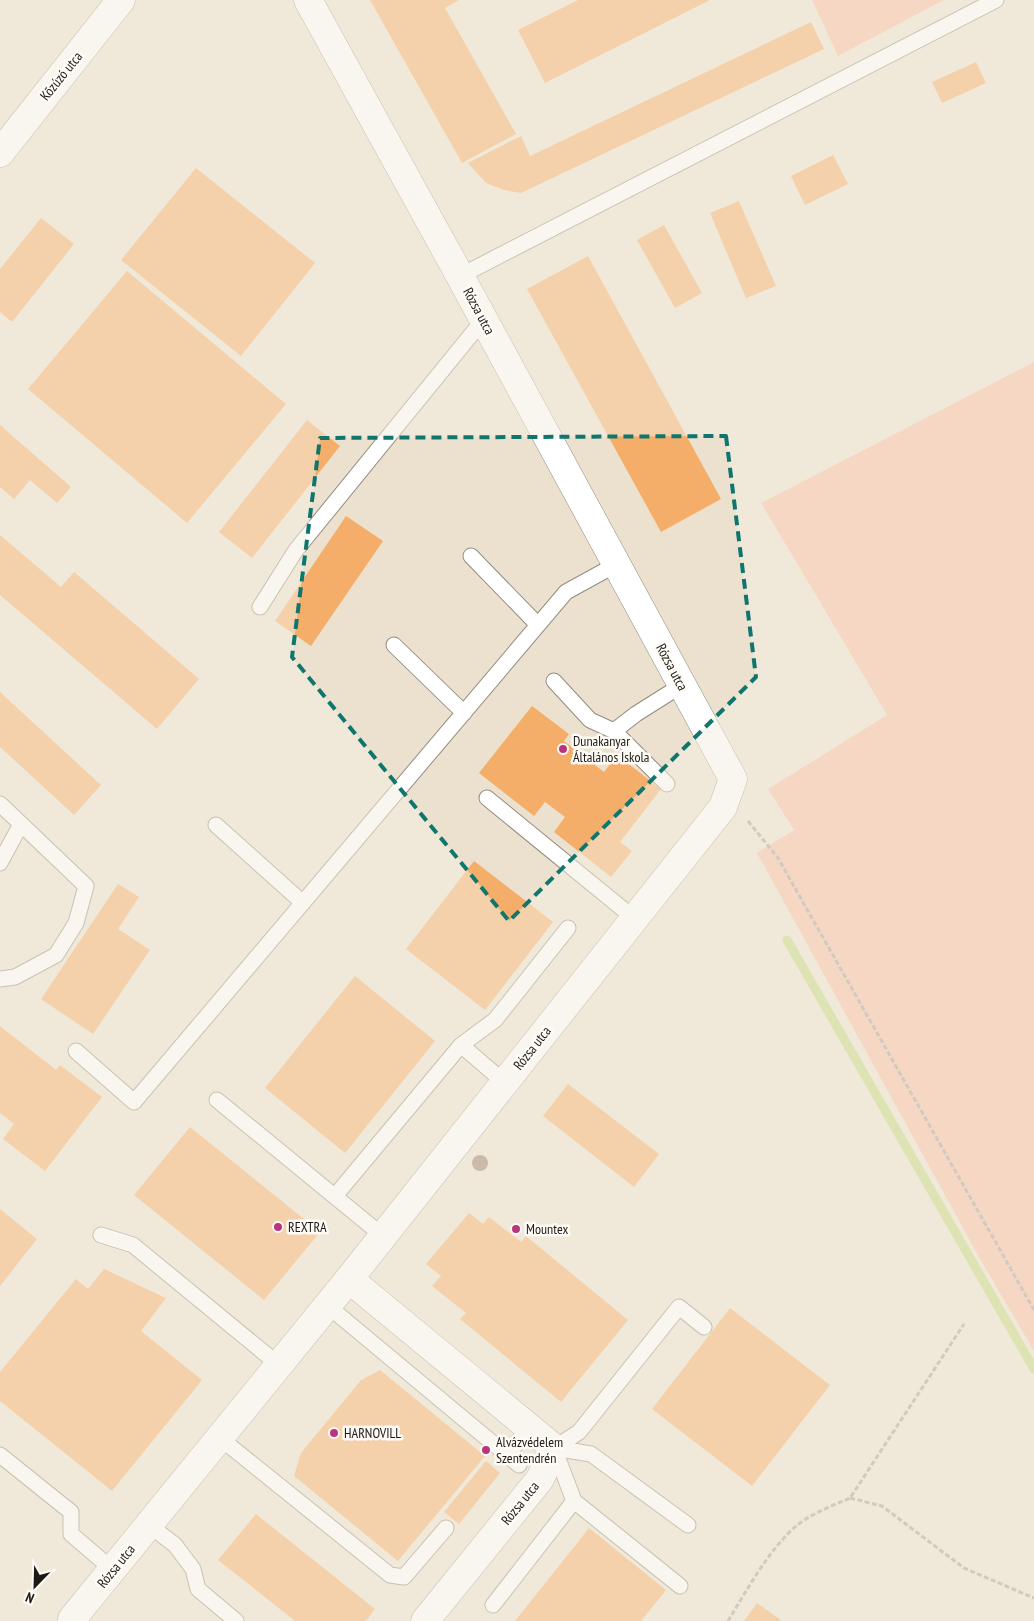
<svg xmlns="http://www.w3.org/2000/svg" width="1034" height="1621" font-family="'PT Sans Narrow',sans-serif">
<rect width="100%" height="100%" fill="#f4eee2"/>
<!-- built -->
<path fill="#ebe1ce" d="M0,0H812L839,55L944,0H1034V362L761,503L887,715L768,789L794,830L758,853L980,1259L1034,1351V1621H0Z"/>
<!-- green -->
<path fill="#f8ba9d" d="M812,0H944L838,56Z
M1034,362V1351L980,1259L757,853L794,830L768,789L887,715L761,503Z"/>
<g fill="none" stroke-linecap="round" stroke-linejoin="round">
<!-- stream -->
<path stroke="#c3d57a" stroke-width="9" d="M787,940L1034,1369"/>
</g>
<!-- building -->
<path fill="#f4ae69" d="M370,0H459L445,8L516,134L462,163Z
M578,0H710L545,83L518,30Z
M811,22L824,49L521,193L504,190L486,183L468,163L521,136L530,156Z
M976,62L986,83L942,103L932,82Z
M833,155L848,184L805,205L791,176Z
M196,168L315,263L241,356L121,260Z
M739,201L776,286L746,298L710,213Z
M41,218L74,244L12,322L0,312V269Z
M664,225L702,293L675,308L637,240Z
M588,256L721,499L661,532L527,289Z
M127,271L286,404L187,523L28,389Z
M307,420L340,446L252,558L219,532Z
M0,425L71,487L57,503L30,480L14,499L0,487Z
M346,516L383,541L311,646L275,621Z
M0,535L61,587L74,572L199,679L157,729L0,595Z
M0,692L101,785L74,815L0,747Z
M532,706L569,734L564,741L604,772L617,755L661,789L620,842L632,851L611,877L554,832L565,817L545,802L534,816L479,773Z
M474,861L553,922L485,1010L406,949Z
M118,884L139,897L118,929L150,950L93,1034L41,999Z
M355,976L435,1041L345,1153L265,1088Z
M0,1026L56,1070L60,1065L102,1097L45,1171L3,1139L14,1124L0,1113Z
M568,1084L659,1154L634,1187L543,1116Z
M190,1127L320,1232L264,1300L134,1195Z
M0,1209L37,1239L0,1286Z
M469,1213L483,1224L489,1217L521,1242L526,1236L628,1320L561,1402L460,1319L466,1313L432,1286L441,1276L426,1264Z
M104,1269L166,1298L141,1331L202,1380L112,1491L0,1401V1372L76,1279L88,1289Z
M730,1308L830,1385L752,1486L652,1409Z
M380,1370L485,1456L398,1561L294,1476L301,1453L361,1380Z
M486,1461L500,1473L459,1524L444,1512Z
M256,1514L375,1609L366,1621H295L218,1560Z
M589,1528L666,1590L641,1621H515Z
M757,1603L781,1620L780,1621H744Z"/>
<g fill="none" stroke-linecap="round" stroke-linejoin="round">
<defs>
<path id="lane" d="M460,276L996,0
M471,556L538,625
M260,607L296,550L484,319
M394,645L464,713
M554,681L590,720L614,731L636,714L682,685
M614,731L667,784
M487,798L635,919
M0,804L86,886L76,923L56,955L15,977L0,979
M216,825L303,903
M0,863L21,824
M461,1045L495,1020L568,928
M76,1051L134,1102L566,592L617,564
M217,1100L383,1236
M335,1196L461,1045L505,1083
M101,1235L133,1245L279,1365
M328,1306L519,1465
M220,1438L390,1575L404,1577L446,1528
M554,1448L579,1432L679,1307L704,1327
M554,1448L574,1501L680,1586
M554,1448L591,1454L688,1525
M0,1455L71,1512V1534L113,1570
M508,1455L529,1427
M149,1525L175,1545L193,1569L198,1589L236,1621
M493,1605L574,1501"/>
<path id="street" d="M0,153L121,0
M349,1279L554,1448L540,1479L425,1621
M72,1619L349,1279L723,807L733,779L460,276L308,0"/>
</defs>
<!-- lane casing -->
<use href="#lane" stroke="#928c81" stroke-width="17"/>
<!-- street casing -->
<use href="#street" stroke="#928c81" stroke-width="29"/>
<!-- path -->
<path stroke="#a49f96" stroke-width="3" stroke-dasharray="5 2.5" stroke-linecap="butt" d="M748,821L778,858L1034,1310
M850,1498L882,1506L964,1568L1034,1598
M728,1621C747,1590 768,1551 795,1527C810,1514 832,1506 850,1498L964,1324"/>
<!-- lane -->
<use href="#lane" stroke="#fff" stroke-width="15"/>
<!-- street -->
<use href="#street" stroke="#fff" stroke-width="28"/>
</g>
<!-- trees -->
<circle fill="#9a7a66" cx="480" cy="1163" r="8"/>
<!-- marked area -->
<path d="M0 0H1034V1621H0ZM726,436L756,677L509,921L292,657L320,438Z" fill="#f4eee2" fill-opacity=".55" fill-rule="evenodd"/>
<path fill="none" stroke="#0f766e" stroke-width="4" stroke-dasharray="10 6" stroke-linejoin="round" d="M726,436L756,677L509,921L292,657L320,438Z"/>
<!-- markers -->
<g fill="#ba367c" stroke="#fefbf6" stroke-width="2">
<circle cx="563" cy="749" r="5"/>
<circle cx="278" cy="1227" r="5"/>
<circle cx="516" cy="1229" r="5"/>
<circle cx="334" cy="1433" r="5"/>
<circle cx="486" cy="1450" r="5"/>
</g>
<g text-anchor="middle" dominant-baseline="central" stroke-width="5" stroke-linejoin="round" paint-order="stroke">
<!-- street labels -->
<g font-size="14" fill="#1d1a16" stroke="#fefbf6">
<text transform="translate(61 76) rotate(-51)">Kőzúzó utca</text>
<text transform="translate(479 311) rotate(62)">Rózsa utca</text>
<text transform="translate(672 667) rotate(62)">Rózsa utca</text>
<text transform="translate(532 1048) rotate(-52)">Rózsa utca</text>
<text transform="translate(520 1503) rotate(-51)">Rózsa utca</text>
<text transform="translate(116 1566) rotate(-51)">Rózsa utca</text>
</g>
<!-- poi labels -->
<g font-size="14" fill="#1d1a16" stroke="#fefbf6" text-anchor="start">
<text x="573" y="741">Dunakanyar<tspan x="573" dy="16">Általános Iskola</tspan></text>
<text x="288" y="1227">REXTRA</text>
<text x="526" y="1229">Mountex</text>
<text x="344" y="1433">HARNOVILL</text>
<text x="496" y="1442">Alvázvédelem<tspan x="496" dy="16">Szentendrén</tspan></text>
</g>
</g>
<!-- north arrow -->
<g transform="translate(35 1586) rotate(203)" stroke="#fefbf6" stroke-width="4" paint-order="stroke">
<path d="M0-4L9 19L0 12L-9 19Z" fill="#1d1a16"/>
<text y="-8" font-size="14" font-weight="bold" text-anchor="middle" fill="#1d1a16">N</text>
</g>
</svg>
